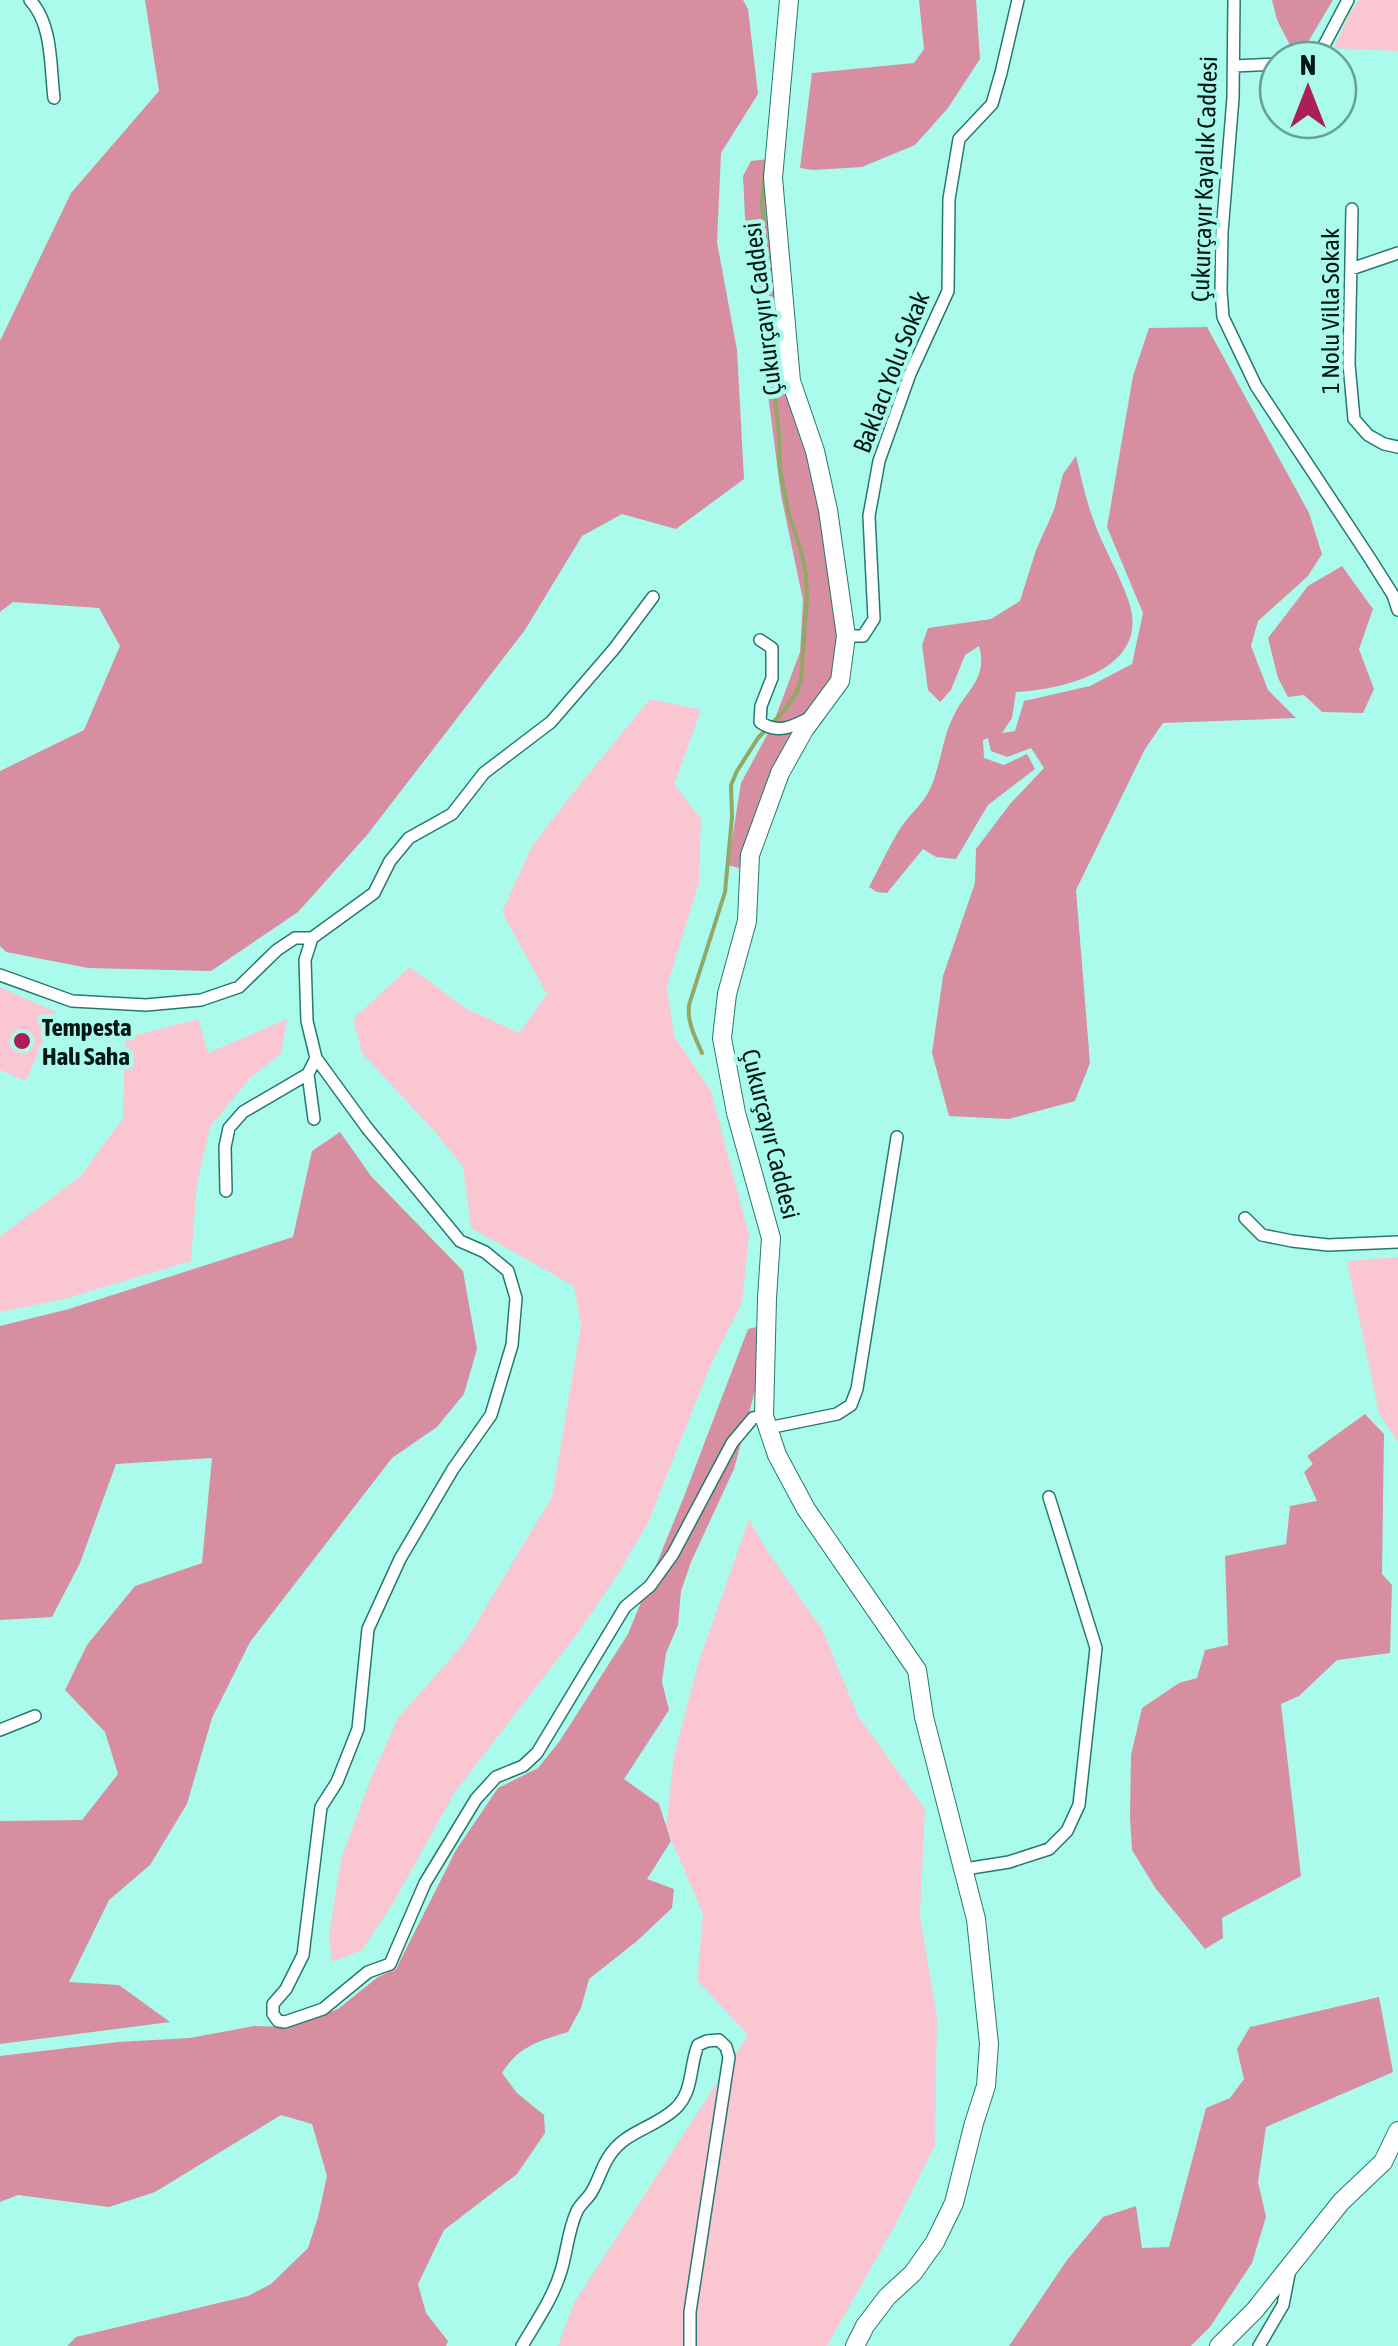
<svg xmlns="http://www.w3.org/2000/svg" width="1398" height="2346" font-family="'Asap Condensed',sans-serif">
<rect width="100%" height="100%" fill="#abfbed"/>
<!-- green -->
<path fill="#f9c6d2" d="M1359,0H1398V51L1334,48L1349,14Z
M650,699L701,710L674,784L701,819L699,882L667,986L674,1036L711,1091L749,1235L742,1303L711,1364L648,1523L618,1574L577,1634L455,1792L393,1903L362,1950L332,1962L329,1935L341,1859L369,1783L398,1718L465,1642L552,1497L581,1325L574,1286L471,1228L463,1167L436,1133L362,1053L353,1019L410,967L465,1008L519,1033L547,994L502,912L532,846L572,794Z
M0,987L56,1012L26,1081L0,1070Z
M198,1019L208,1053L287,1019L281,1054L250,1078L210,1127L197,1183L191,1261L64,1299L0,1312V1236L80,1177L123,1118L125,1038Z
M1398,1257V1442L1379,1413L1347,1261Z
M749,1519L766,1549L822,1629L858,1716L925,1809L920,1916L937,2016L935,2145L894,2227L827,2346H558L574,2303L748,2035L697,1980L703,1914L666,1827L674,1755L699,1661Z"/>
<!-- forest -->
<path fill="#d78ea1" d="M145,0H743L748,9L758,94L721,153L717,242L737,350L744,479L676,529L622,514L582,536L525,630L367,835L298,912L211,971L88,968L6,952L0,946V771L84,730L120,646L99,608L13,602L0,612V341L71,193L159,91Z
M919,0H976L980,59L948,108L915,145L862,167L813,170L800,168L812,73L914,63L924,49Z
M1272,0H1333L1305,47L1292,49L1277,20Z
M769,159L768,195L819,495L840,639L837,667L829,686L752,829L739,868L728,865L741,783L773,724L800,652L803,600L781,495L745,217L743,176L751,161Z
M1207,327L1309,513L1322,554L1308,576L1258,621L1251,646L1268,690L1296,718L1163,723L1145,749L1076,890L1090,1063L1075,1101L1009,1119L949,1116L932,1053L943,976L975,883L976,849L1010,804L1044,768L1031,748L1007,757L991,751L988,738L983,740L984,758L1004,765L1027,754L1035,769L988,805L956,859L936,857L923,849L887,893L877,892L869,887C879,869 887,850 898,832C907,816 922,806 930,789C941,765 942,738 954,715C967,689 988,679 979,646L965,655L951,690L940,702L928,690L922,645L928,628L991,619L1020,601L1036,550L1054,510L1063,474L1076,456C1081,476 1085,497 1092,516C1102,546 1119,572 1129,602C1151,669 1065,689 1016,692L1012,718L1002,733L1015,731L1024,701L1090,686L1132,664L1143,613L1107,527L1133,376L1149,328Z
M1342,566L1373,609L1359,649L1374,689L1363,713L1322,712L1304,695L1288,697L1278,678L1268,638L1308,586Z
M340,1132L371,1176L463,1271L477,1349L464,1394L437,1427L392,1458L250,1642L212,1718L187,1804L150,1865L109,1900L69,1982L119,1985L170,2022L0,2044V1821L82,1820L118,1774L105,1732L65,1690L87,1645L135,1586L202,1563L212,1458L116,1464L80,1563L52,1617L0,1620V1326L69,1309L293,1237L312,1151Z
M756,1327L760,1372L734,1469L691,1562L681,1591L678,1625L666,1653L662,1682L669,1710L624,1779L659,1804L671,1841L647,1879L674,1889L672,1908L637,1941L589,1979L581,2008L568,2032C539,2041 519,2046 502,2073L517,2093L544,2115L545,2133L517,2174L444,2230L418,2284L426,2313L448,2341L446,2346H67L76,2337L248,2296L271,2284L308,2248L318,2217L327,2176L312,2124L281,2115L155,2192L109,2207L18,2195L0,2202V2056L118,2042L190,2038L254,2026L291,2027L338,2009L378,1977L396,1969L456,1850L498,1788L538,1768L559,1742L628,1634L683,1499L748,1329Z
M1365,1414L1384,1434L1382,1574L1392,1585L1390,1653L1337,1660L1299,1696L1281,1704L1301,1876L1222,1918L1223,1938L1205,1949L1156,1889L1132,1850L1130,1817L1131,1755L1142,1708L1179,1683L1197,1678L1205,1650L1228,1645L1225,1556L1286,1544L1290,1506L1317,1501L1304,1472L1313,1464L1307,1456Z
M1379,1997L1393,2072L1266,2127L1258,2182L1266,2217L1252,2263L1210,2327L1191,2346H1009L1067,2260L1103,2217L1136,2206L1142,2248L1169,2247L1206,2108L1230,2098L1244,2079L1237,2049L1250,2027Z"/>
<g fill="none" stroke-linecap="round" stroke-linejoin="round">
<!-- stream -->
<path stroke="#93a766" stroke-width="4" d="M702,1053C695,1037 687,1022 689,1005L725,892L732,817L731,785L737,771L758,738L783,712L797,692L801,678L807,596L806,575L801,550L789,514L780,470L779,433L771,367L772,334L762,203L765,168"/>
<defs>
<path id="street" d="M30,0C53,25 50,66 54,98
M1234,0L1233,98L1222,232L1221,291L1223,317L1256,386L1369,557L1393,595L1398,610
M1308,60L1320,53L1348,0
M1234,66L1278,64
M1352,209L1349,364L1354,419L1368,435L1384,444L1398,447
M1351,269L1398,253
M653,597L614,649L551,722L484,773L452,814L409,838L390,861L374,893L312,938L305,960L307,1021L316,1058L367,1128L460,1241L485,1252L508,1271L516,1298L512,1345L491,1415L453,1469L400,1559L368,1629L358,1729L337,1782L321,1807L303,1955L286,1989L273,2004V2014L278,2021L285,2022L323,2009L368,1972L390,1964L425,1883L476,1799L496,1777L523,1766L537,1753L625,1607L650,1586L673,1554L732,1443L753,1418L764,1416
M846,636H863L874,619L869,516L879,461L910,374L948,291L949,199L959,139L992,104L1001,73L1018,0
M760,640L772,648V678L761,706L760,722C778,735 794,726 811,717
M0,975L72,1001L146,1005L201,1000L239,987L277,950L295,938H312
M308,1074L314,1119
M226,1191L225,1147L229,1128L243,1112L308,1074L316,1058
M1245,1218L1262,1235L1292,1241L1328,1245L1398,1242
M768,1428L837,1414L851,1405L857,1389L897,1137
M0,1730L35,1716
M965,1869L1009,1862L1049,1849L1067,1831L1079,1805L1096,1648L1049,1497
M522,2346C536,2322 553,2298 561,2271C567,2252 568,2230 577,2211C580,2205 587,2199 591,2193C598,2182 601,2169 608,2158C624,2131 653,2129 675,2109C694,2091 689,2067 698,2045L707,2041L719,2040L726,2047L729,2057L690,2312V2346
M1259,2346L1283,2305L1290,2269"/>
<path id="secondary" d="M789,0L773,178L791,381L815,451L828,510L846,636L840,681L804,730L780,773L750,855L747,921L727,994L722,1038L736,1113L771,1238L767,1298L764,1416L777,1455L806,1509L917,1670L924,1717L976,1919L989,2044L986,2086L974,2123L954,2203L935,2242L913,2273L887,2297L865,2326L855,2346
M1219,2346L1255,2310L1341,2202L1383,2162L1398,2131"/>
</defs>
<!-- street casing -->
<use href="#street" stroke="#26796f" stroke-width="14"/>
<!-- secondary casing -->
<use href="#secondary" stroke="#26796f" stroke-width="20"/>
<!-- street -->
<use href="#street" stroke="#fff" stroke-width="11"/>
<!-- secondary -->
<use href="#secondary" stroke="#fff" stroke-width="18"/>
</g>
<!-- markers -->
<circle fill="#ac1e58" stroke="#abfbed" stroke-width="4" cx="22" cy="1041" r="10"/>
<g text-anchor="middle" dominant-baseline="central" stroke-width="9" stroke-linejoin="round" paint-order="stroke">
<!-- street labels -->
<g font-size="25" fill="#001714" stroke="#abfbed">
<text transform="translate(1204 179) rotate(-88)">Çukurçayır Kayalık Caddesi</text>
<text transform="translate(762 309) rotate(-97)">Çukurçayır Caddesi</text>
<text transform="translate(1330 311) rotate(-90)">1 Nolu Villa Sokak</text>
<text transform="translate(891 372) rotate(-69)">Baklacı Yolu Sokak</text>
<text transform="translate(771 1134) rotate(76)">Çukurçayır Caddesi</text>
</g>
<!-- poi labels -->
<g font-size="25" font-weight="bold" fill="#001714" stroke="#abfbed" text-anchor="start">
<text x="42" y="1027">Tempesta<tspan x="42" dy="29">Halı Saha</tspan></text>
</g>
</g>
<!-- north arrow -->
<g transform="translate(1308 90)"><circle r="48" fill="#abfbed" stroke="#67a096" stroke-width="2.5"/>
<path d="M0-8L18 38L0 25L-18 38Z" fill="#ac1e58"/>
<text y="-15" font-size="28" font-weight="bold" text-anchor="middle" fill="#001714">N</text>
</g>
</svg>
